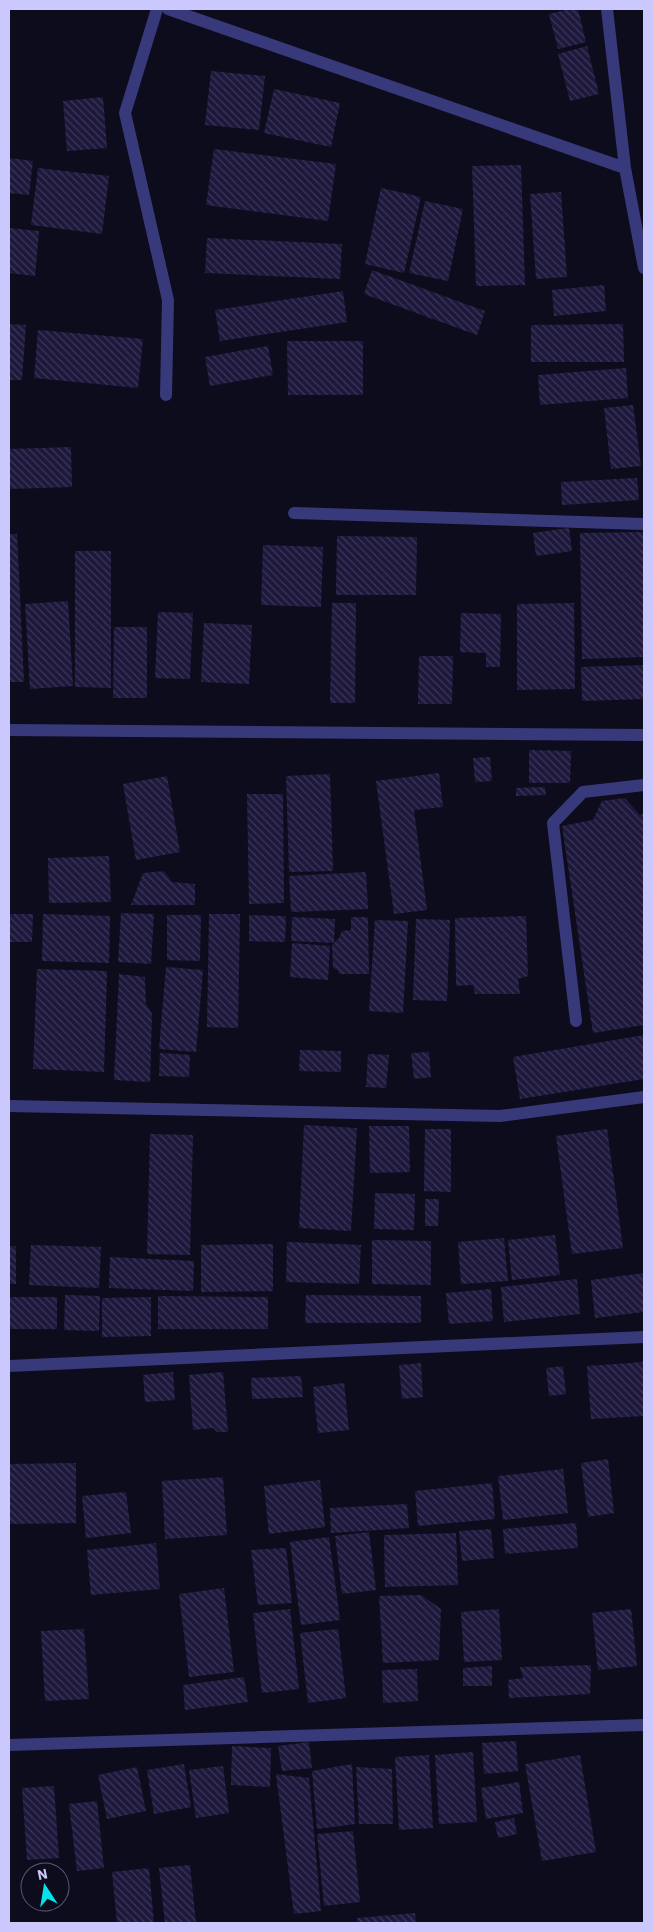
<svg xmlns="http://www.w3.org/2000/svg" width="653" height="1932" font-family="'IBM Plex Sans',sans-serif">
<defs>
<pattern id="building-back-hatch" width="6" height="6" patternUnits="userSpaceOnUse" patternTransform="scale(1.25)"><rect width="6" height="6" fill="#1d183c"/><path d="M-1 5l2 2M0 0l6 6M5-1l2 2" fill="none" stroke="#3c3859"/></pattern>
</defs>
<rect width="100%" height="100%" fill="#0d0c1c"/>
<!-- building -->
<path fill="url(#building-back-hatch)" d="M570,9H578L586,42L558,49L549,14Z
M587,46L599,94L570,101L558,54Z
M211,71L265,76L259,130L205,125Z
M274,89L340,103L331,147L264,133Z
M103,97L107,148L67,151L63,101Z
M214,149L336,164L328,221L206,205Z
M9,158L33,161L29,195L9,193Z
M521,165L525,285L476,286L472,166Z
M38,168L109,176L102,234L31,225Z
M381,188L421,197L404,273L365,264Z
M561,192L567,277L536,279L530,194Z
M425,201L463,209L448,281L409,273Z
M9,228L39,231L35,276L9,273Z
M207,238L342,244L340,279L205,273Z
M372,270L485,311L477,335L364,294Z
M604,285L606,311L554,316L552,290Z
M343,291L347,322L220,341L215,310Z
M9,324L26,325L22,380H9Z
M623,324L624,362H531V325Z
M38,330L143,339L138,388L34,378Z
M287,341H363V395H288Z
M268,346L273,375L210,386L205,357Z
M626,368L628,398L540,405L538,375Z
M633,405L641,466L611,469L604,408Z
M71,447L72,487L9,489V449Z
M637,478L639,500L562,505L561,482Z
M569,528L572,551L536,556L533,533Z
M644,532V657L582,659L580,533Z
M9,534H17L24,682H9Z
M337,536L417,537L416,595H336Z
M263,545L323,547L321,607L261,605Z
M75,551H111V688L75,687Z
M68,601L73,686L30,689L25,604Z
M332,603H356L355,703H330Z
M574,603L575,689L517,690V604Z
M158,612L193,613L190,679L155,678Z
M461,613L501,614L500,667H486V653L460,652Z
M204,623L252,625L249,684L201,682Z
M114,627H147V698H113Z
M419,656H453L452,704H418Z
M644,665V699L582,701L581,667Z
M529,750L571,751L570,783H529Z
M490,757L492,781L475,782L473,758Z
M439,773L443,807L414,810L427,910L394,914L376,781Z
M330,774L333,871L289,872L286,776Z
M167,776L180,852L136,860L123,784Z
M545,787L546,795L516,796V788Z
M247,794H283L284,903L249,904Z
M625,798L640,815L644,814V1025L593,1033L562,826L593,820L602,801Z
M109,856L111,902L49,903L48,858Z
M164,871L172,882L195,884V905H131L143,873Z
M366,872L368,909L291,912L289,876Z
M121,913L154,914L151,964L118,962Z
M9,914H33L32,942H9Z
M43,914L110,916L109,963L42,961Z
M209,914H240L238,1028L207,1027Z
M167,915H201L200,961L167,960Z
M249,915L286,916L285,942L249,941Z
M526,916L528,976L518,979L520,994H475L473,985L456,986L455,918Z
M292,917L335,919L334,943L291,941Z
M351,917H368L369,974H339L338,970L333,968L332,945L339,938L342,931L351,930Z
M416,919L450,920L447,1001L413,1000Z
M375,920L408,921L403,1013L369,1011Z
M292,943L330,946L328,980L290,977Z
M166,967L203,970L196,1052L159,1049Z
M37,969L107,971L104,1072L33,1069Z
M119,974L145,977L146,1004L152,1014L150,1082L114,1080Z
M644,1035V1079L520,1099L513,1057Z
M300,1050L341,1051V1072L299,1071Z
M429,1052L431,1077L414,1079L411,1053Z
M160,1053L190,1055L189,1077L159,1076Z
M368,1054L389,1055L386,1088L366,1087Z
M304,1125L357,1128L351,1231L299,1228Z
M369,1126H409L410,1172L370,1173Z
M425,1129H451V1192L424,1191Z
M607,1129L623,1248L572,1254L556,1136Z
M150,1134L193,1135L190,1255L147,1254Z
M375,1193L415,1194L414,1230L374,1229Z
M425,1199H439L438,1226H425Z
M555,1235L560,1275L512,1280L508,1240Z
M504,1238L508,1281L461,1284L458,1242Z
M372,1240L431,1241V1285L372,1284Z
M287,1242L361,1245L359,1284L286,1282Z
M273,1244V1291L201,1292V1245Z
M31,1245L101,1247L99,1288L29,1285Z
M9,1246H16V1284H9Z
M110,1257L194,1261L193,1291L109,1288Z
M644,1273V1312L595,1318L591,1280Z
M577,1279L580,1314L504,1322L501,1287Z
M491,1289L493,1321L449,1324L446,1293Z
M65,1295L100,1296L99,1331L64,1330Z
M306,1295L421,1296V1323H305Z
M158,1296L268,1297V1329H158Z
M9,1297H57V1329H9Z
M151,1297V1336L102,1337V1298Z
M644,1362V1416L591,1419L587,1366Z
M421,1363L423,1397L402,1399L399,1365Z
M563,1366L566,1394L549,1396L546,1368Z
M173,1372L175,1400L145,1402L143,1375Z
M223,1372L228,1432H217L213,1428L193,1430L189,1375Z
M301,1376L303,1397L252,1399L251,1378Z
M344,1383L349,1430L318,1433L313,1387Z
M608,1459L614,1513L588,1517L581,1463Z
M76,1463V1523L9,1524V1464Z
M563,1469L568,1513L503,1520L498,1476Z
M223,1477L227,1535L165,1539L162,1481Z
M320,1480L325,1527L269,1534L264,1486Z
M492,1483L495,1519L418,1526L415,1491Z
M126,1492L131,1533L86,1538L82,1496Z
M407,1504L409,1528L331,1533L330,1508Z
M576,1523L578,1548L505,1554L503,1529Z
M491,1529L494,1558L462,1561L459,1531Z
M369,1532L376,1590L342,1594L335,1536Z
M456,1533L458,1585L385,1587L384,1535Z
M329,1537L340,1620L301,1625L290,1542Z
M156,1543L160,1589L91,1595L87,1550Z
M286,1548L292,1603L258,1605L251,1550Z
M224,1588L234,1672L189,1677L179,1594Z
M421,1595L441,1609L439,1660L383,1663L379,1596Z
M290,1609L299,1689L262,1693L253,1613Z
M499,1609L502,1660L464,1662L461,1612Z
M631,1609L637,1666L598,1670L592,1613Z
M84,1629L89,1699L45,1701L41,1631Z
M338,1629L346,1698L308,1703L300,1633Z
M591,1665L590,1694L509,1698L508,1680L523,1678L520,1667Z
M492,1666V1686H463V1668Z
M417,1669L418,1701L383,1703L382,1670Z
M244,1677L248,1702L185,1710L183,1685Z
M516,1741L518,1771L484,1774L482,1743Z
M309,1742L312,1768L282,1771L278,1746Z
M232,1746L271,1748L270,1787L231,1785Z
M473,1752L477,1822L439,1824L435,1755Z
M429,1755L433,1828L399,1830L395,1757Z
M580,1755L596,1852L542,1861L525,1764Z
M184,1764L191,1807L154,1814L147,1770Z
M352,1764L355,1824L317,1829L312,1771Z
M223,1766L229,1813L196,1818L189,1770Z
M137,1767L146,1811L107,1819L98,1775Z
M356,1767L392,1769L393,1824H359Z
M276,1774L309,1778L321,1911L294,1914Z
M519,1782L523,1813L486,1819L481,1788Z
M54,1786L59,1858L27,1860L22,1788Z
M97,1801L104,1868L77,1871L69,1804Z
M514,1818L517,1834L498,1838L495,1822Z
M353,1831L360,1902L324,1906L317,1834Z
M190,1865L196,1923H165L159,1868Z
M149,1868L154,1923H117L112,1872Z
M415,1913L416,1923H358L357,1918Z"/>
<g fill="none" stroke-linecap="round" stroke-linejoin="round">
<!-- minor -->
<path stroke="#38397a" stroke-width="12" d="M157,9L125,113L168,300L166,395
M168,9L625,168
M607,9L625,168L644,268
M294,513L644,524
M9,730L644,735
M576,1021L553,823L583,792L644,785
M9,1106L500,1116L644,1097
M9,1366L644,1337
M9,1745L644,1725"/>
</g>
<!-- border -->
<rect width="653" height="1932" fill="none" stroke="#cbc8fe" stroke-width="20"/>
<!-- north arrow -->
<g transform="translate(45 1887) rotate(348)"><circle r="24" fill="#0d0c1c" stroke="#595776"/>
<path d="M0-4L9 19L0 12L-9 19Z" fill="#06e2eb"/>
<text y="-8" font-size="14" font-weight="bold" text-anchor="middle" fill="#cbc8fe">N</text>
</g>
</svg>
